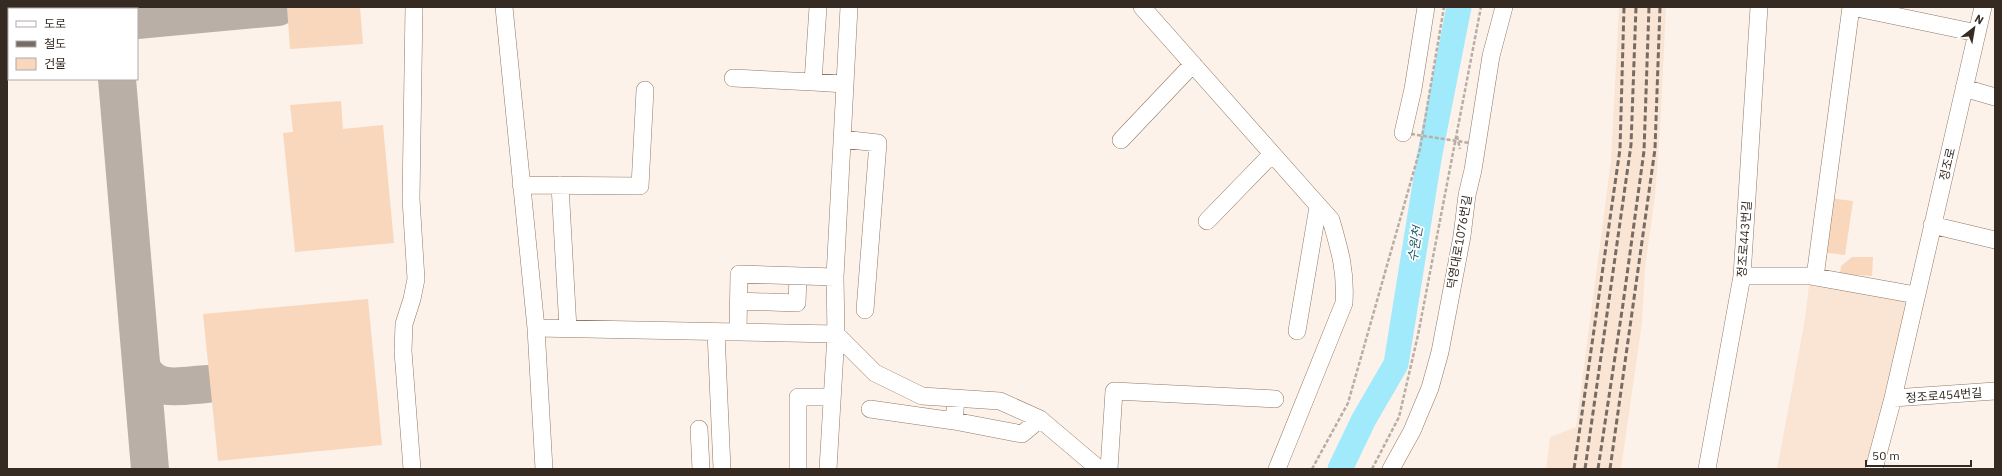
<svg xmlns="http://www.w3.org/2000/svg" width="2002" height="476" font-family="'IBM Plex Sans','Noto Sans KR',sans-serif">
<rect width="100%" height="100%" fill="#fdf2e9"/>
<!-- built -->
<path fill="#fae5d5" d="M1619,7H1666L1660,130L1655,196L1645,269L1642,323L1621,469H1546L1550,437L1576,427L1611,160Z
M1810,276L1916,295L1872,469H1777L1805,319Z"/>
<g fill="none" stroke-linecap="round" stroke-linejoin="round">
<!-- river -->
<path stroke="#a0eafc" stroke-width="25" d="M1340,469L1364,419L1396,364L1430,153L1459,7"/>
<!-- taxiway -->
<path stroke="#baafa6" stroke-width="38" d="M111,7V9
M137,20L278,7
M117,79L150,469
M143,370C156,394 184,385 207,384"/>
</g>
<!-- building -->
<path fill="#f9d7bd" d="M287,7H360L363,44L290,49Z
M341,101L343,129L383,125L394,243L295,252L283,133L293,132L290,105Z
M1829,198L1853,201L1845,255L1821,252Z
M1852,257H1873L1872,276L1840,274L1841,266Z
M368,299L382,445L218,461L203,314Z"/>
<g fill="none" stroke-linecap="round" stroke-linejoin="round">
<defs>
<path id="minor" d="M504,7L536,328L544,469
M849,7L835,277L836,334L875,373L922,396L1000,401L1040,419L1099,469
M1142,7L1331,220C1340,251 1346,271 1344,303L1277,469
M1852,7L1977,33
M733,78L813,82L818,7
M813,82L845,84
M1964,88L1995,97
M1403,133L1413,89L1426,7
M842,139L878,143L865,310
M1121,140L1193,64
M521,185L640,186L645,90
M560,185L568,329
M1207,221L1272,154
M1932,225L1995,240
M1742,276H1810L1916,295
M1815,277L1851,7
M738,301L797,303L798,276
M536,328L836,334L828,469
M1297,331L1318,207
M716,332L722,469
M738,332L739,274L835,277
M1893,398L1995,391
M870,409L954,421L956,399
M954,421L1022,434L1040,419
M699,429L701,469
M412,469L403,351L404,324L412,299L416,279L411,199L414,7
M798,469V397H832
M1109,469L1114,391L1275,399
M1391,469L1412,431L1430,388L1440,352L1462,236L1467,195L1473,170L1491,56L1504,7
M1707,469L1742,276L1759,7
M1874,469L1893,398L1983,7"/>
</defs>
<!-- minor casing -->
<use href="#minor" stroke="#917864" stroke-width="18"/>
<!-- path -->
<path stroke="#b9aea5" stroke-width="2.5" stroke-dasharray="4 2" stroke-linecap="butt" d="M1457,136L1460,149
M1312,469L1348,403L1420,149L1444,7
M1372,469L1399,417L1418,335L1481,7"/>
<!-- minor -->
<use href="#minor" stroke="#fff" stroke-width="17"/>
<!-- rail -->
<path stroke="#776c64" stroke-width="3" stroke-dasharray="6 3" stroke-linecap="butt" d="M1574,469L1620,149L1624,7
M1585,469L1631,145L1636,7
M1598,469L1623,304L1644,151L1649,7
M1610,469L1655,149L1660,7"/>
<!-- path-bridge -->
<path stroke="#b9aea5" stroke-width="2.5" stroke-dasharray="4 2" stroke-linecap="butt" d="M1411,134L1470,143"/>
</g>
<g text-anchor="middle" dominant-baseline="central" stroke-width="3.5" stroke-linejoin="round" paint-order="stroke">
<!-- street labels -->
<g font-size="12" fill="#362b23" stroke="#fff">
<text transform="translate(1947 164) rotate(-77)">정조로</text>
<text transform="translate(1744 239) rotate(-86)">정조로443번길</text>
<text transform="translate(1459 242) rotate(-80)">덕영대로1076번길</text>
<text transform="translate(1944 395) rotate(-4)">정조로454번길</text>
</g>
<!-- water labels -->
<g font-size="13" font-style="italic" fill="#215d69" stroke="#fff">
<text transform="translate(1415 244) rotate(-81)">수원천</text>
</g>
</g>
<!-- border -->
<rect width="2002" height="476" fill="none" stroke="#362b23" stroke-width="16"/>
<!-- legend -->
<rect x="8" y="8" width="130" height="72" fill="#ffffff" stroke="#afaaa7"/>
<rect x="16" y="21" width="20" height="6" fill="#ffffff" stroke="#afaaa7"/>
<text x="44" y="28" font-size="12" fill="#362b23">도로</text>
<rect x="16" y="41" width="20" height="6" fill="#776c64" stroke="#afaaa7"/>
<text x="44" y="48" font-size="12" fill="#362b23">철도</text>
<rect x="16" y="58" width="20" height="12" fill="#f9d7bd" stroke="#afaaa7"/>
<text x="44" y="68" font-size="12" fill="#362b23">건물</text>
<!-- north arrow -->
<g transform="translate(1974 28) rotate(31)" stroke="#ffffff" stroke-width="3" paint-order="stroke">
<path d="M0-3L7 15L0 10L-7 15Z" fill="#362b23"/>
<text y="-6" font-size="11" font-weight="bold" text-anchor="middle" fill="#362b23">N</text>
</g>
<!-- scale -->
<path d="M1866 460v6h105v-6" fill="none" stroke="#362b23" stroke-width="2"/>
<text x="1872" y="460" font-size="12" fill="#362b23" stroke="#ffffff" stroke-width="3" paint-order="stroke">50 m</text>
</svg>
